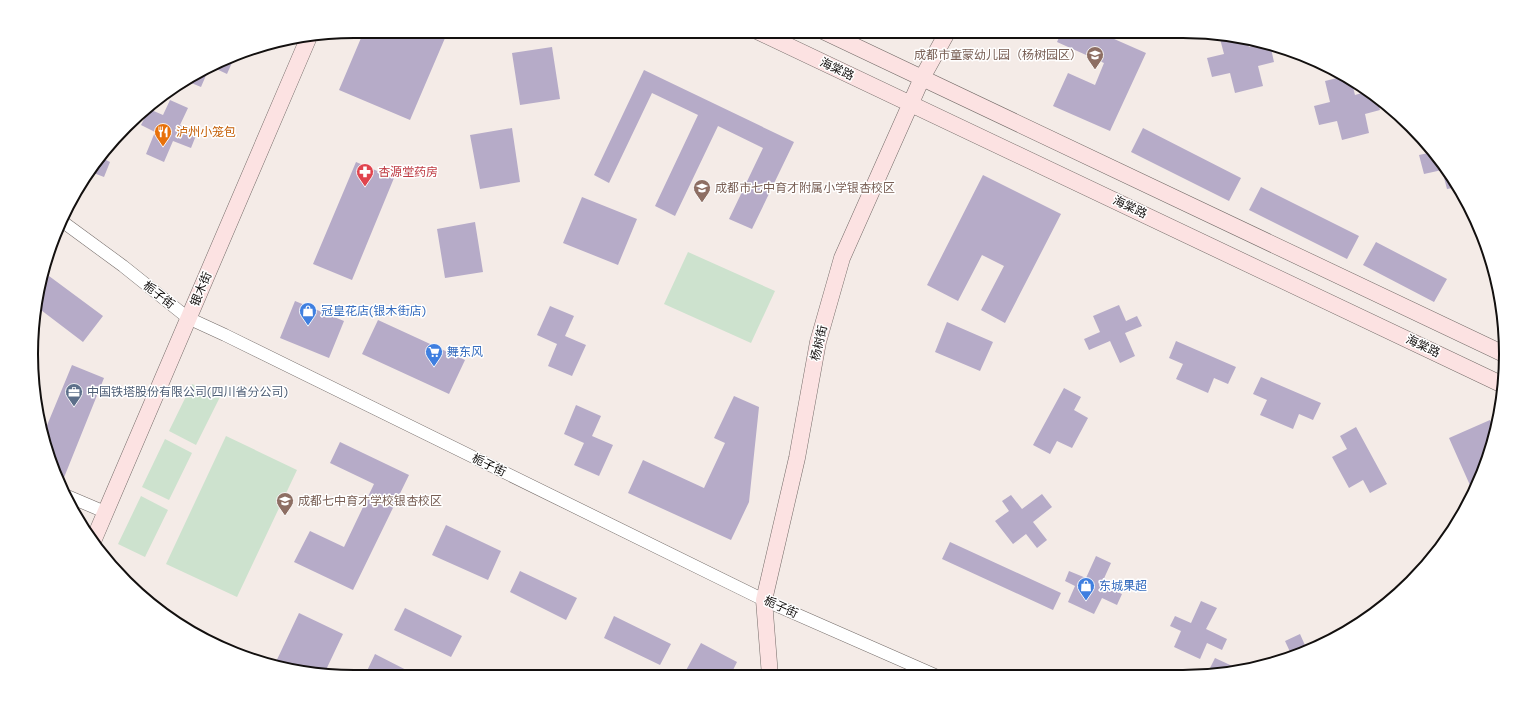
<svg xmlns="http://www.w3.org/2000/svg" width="1537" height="708" font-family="'DM Sans','Noto Sans SC',sans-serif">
<rect width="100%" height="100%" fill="#f4ebe7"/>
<!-- green -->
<path fill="#cde2ce" d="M688,252L775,291L751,343L664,304Z
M192,384L220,397L196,445L169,431Z
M226,436L297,470L237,597L166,564Z
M165,439L192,453L169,500L142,487Z
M141,496L168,510L145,557L118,544Z"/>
<!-- building -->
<path fill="#b6abc8" d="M364,31H448L410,120L339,90Z
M1062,31H1096L1146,53L1110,131L1053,106L1068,73L1095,85L1104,63L1057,42Z
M1219,35L1246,37L1249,47L1265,43L1270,44L1274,62L1258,66L1263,86L1235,93L1230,73L1212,77L1207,58L1224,54Z
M552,47L560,99L520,105L512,53Z
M231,57L234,58L227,74L210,66Z
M210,66L201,87L184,80L193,74Z
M644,70L794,142L752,229L729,219L763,148L718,126L675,216L655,206L698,115L652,93L609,183L594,175Z
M1345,76L1351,79L1355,95L1369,91L1377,98L1380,110L1365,114L1369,133L1342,140L1337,121L1319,125L1314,106L1330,102L1325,81Z
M170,100L188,108L180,125L197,133L191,148L173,141L164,162L146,154L155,132L141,125L149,109L163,115Z
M512,128L520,182L480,189L470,135Z
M1143,128L1241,178L1229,201L1131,152Z
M1433,152L1451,174L1458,187L1447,189L1442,170L1424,174L1419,155Z
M102,158L110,162L104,177L91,172Z
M356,162L394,178L352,280L313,264Z
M983,175L1061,214L1005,323L981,310L1004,266L982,255L958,301L927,285Z
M1261,187L1359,236L1347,259L1249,210Z
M582,197L637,219L618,265L563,243Z
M475,222L483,272L445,278L437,229Z
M1376,242L1447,279L1434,302L1363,265Z
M49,276L103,316L83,342L37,307V291Z
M295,301L344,321L329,358L280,338Z
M1119,305L1126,321L1137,316L1142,326L1125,333L1135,356L1120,363L1110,341L1089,350L1084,339L1100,332L1093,316Z
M550,306L574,316L565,336L586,345L572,376L548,366L557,344L537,335Z
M378,320L465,360L449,394L362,354Z
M947,322L993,342L980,371L935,352Z
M1176,341L1236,367L1228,384L1214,378L1208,393L1176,379L1183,364L1169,358Z
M72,365L104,378L63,480L57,478L48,458L43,435Z
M1261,377L1321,403L1313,420L1299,414L1293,429L1260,415L1267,400L1253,394Z
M1064,388L1081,397L1074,410L1088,418L1072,448L1057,441L1050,454L1033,445Z
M734,396L759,407L749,502L731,540L628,493L643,460L704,488L725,443L714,438Z
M576,405L601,416L592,436L613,445L599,476L574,465L584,443L564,434Z
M1490,420L1495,432L1481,477L1473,492L1449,438Z
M1356,427L1387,484L1370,493L1363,480L1349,488L1332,457L1347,449L1340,436Z
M340,442L409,475L353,590L294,562L310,531L344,547L374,484L330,463Z
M1042,494L1052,507L1033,522L1047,540L1037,548L1026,534L1013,544L995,521L1009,511L1002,501L1011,495L1022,509Z
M446,525L501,551L488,580L432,555Z
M950,542L1061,593L1053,610L942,559Z
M1096,556L1111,563L1101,585L1122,594L1117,605L1102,598L1094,614L1068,602L1075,586L1065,581L1069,571L1086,578Z
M520,571L577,598L566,620L510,592Z
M1201,601L1217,608L1206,629L1227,639L1222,650L1207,643L1200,659L1174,647L1181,631L1170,626L1175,616L1191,623Z
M405,608L462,636L451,657L394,630Z
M299,613L343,634L324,674L291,671L274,666Z
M614,616L671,644L660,665L604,638Z
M1300,634L1308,652L1292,656L1285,641Z
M701,643L737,662L730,676H689L684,674Z
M375,654L420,677H373L366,673Z
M1215,658L1241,670L1225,674H1207Z
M887,670L900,675H885Z"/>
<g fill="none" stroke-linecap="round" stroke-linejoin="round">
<defs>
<path id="street" d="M63,222L123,266L188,318L225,335L764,600L935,675
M65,495L105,512"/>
<path id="secondary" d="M757,31L1503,385
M823,31L1506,355
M94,539L308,39
M770,676L764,600L797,458L818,342L842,258L922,78L948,31"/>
</defs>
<!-- street casing -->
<use href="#street" stroke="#736b68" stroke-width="13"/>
<!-- secondary casing -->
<use href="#secondary" stroke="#736b68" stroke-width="17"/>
<!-- street -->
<use href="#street" stroke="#fff" stroke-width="12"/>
<!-- secondary -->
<use href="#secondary" stroke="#fce2e2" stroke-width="16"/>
</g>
<!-- icons -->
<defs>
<symbol id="school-pin" viewBox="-11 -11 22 30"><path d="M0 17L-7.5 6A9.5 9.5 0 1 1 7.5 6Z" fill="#8d6e63" stroke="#fff"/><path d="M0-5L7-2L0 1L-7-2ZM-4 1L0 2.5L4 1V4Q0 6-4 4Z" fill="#fff"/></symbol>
<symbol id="restaurant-pin" viewBox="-11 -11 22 30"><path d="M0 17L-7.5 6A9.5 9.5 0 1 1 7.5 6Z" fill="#e8710a" stroke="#fff"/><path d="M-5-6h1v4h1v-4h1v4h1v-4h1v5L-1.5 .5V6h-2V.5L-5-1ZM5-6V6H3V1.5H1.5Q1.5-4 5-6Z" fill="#fff"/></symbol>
<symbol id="pharmacy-pin" viewBox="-11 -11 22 30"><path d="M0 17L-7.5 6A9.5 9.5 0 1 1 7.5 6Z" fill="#e0444e" stroke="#fff"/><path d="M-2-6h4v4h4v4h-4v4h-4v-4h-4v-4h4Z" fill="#fff"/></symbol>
<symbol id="shop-pin" viewBox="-11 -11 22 30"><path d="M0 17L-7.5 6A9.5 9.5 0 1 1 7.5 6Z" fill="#3f7fe0" stroke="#fff"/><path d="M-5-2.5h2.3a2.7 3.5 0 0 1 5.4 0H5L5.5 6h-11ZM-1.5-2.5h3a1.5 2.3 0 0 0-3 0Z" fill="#fff"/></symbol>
<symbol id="supermarket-pin" viewBox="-11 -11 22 30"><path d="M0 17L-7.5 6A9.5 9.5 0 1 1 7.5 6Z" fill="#3f7fe0" stroke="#fff"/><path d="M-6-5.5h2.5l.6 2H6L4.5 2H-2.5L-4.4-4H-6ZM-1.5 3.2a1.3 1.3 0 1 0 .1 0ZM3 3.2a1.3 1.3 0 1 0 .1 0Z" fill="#fff"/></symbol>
<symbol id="office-pin" viewBox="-11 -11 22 30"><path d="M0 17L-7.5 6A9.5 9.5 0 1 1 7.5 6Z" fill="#5c6f8a" stroke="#fff"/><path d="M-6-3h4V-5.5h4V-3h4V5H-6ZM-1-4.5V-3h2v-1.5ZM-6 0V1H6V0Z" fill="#fff"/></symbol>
</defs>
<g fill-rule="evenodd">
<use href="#school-pin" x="1085" y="45" width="20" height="27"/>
<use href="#restaurant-pin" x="153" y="122" width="20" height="27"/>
<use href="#pharmacy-pin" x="355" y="162" width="20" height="27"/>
<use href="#school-pin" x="692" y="178" width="20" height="27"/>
<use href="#shop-pin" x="298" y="301" width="20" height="27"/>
<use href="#supermarket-pin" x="424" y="342" width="20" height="27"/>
<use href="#office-pin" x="64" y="382" width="20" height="27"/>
<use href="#school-pin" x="275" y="491" width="20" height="27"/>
<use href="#shop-pin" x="1076" y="576" width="20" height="27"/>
</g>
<g text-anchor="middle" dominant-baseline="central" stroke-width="3" stroke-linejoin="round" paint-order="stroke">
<!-- education labels -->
<g font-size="12" fill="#785e54" stroke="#fff" text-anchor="start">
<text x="1082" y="55" text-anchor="end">成都市童蒙幼儿园（杨树园区）</text>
<text x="715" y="188">成都市七中育才附属小学银杏校区</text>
<text x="298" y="501">成都七中育才学校银杏校区</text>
</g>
<!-- street labels -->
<g font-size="12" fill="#13100f" stroke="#fff">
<text transform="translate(837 69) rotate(25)">海棠路</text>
<text transform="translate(1130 207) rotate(25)">海棠路</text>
<text transform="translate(201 289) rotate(-67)">银木街</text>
<text transform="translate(159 295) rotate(38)">栀子街</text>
<text transform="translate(819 343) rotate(-77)">杨树街</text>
<text transform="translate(1423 346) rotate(25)">海棠路</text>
<text transform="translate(489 465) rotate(26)">栀子街</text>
<text transform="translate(781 607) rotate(24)">栀子街</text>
</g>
<!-- food labels -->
<g font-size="12" fill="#c56008" stroke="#fff" text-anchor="start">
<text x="176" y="132">泸州小笼包</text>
</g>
<!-- health labels -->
<g font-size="12" fill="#be3a42" stroke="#fff" text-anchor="start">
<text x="378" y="172">杏源堂药房</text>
</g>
<!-- shop labels -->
<g font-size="12" fill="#366cbe" stroke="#fff" text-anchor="start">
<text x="321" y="311">冠皇花店(银木街店)</text>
<text x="447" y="352">舞东风</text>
<text x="1099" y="586">东城果超</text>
</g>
<!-- service labels -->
<g font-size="12" fill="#4e5e75" stroke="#fff" text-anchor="start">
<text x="87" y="392">中国铁塔股份有限公司(四川省分公司)</text>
</g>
</g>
<!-- crop -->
<path d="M0 0H1537V708H0ZM354 38H1183A316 316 0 0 1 1499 354V354A316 316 0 0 1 1183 670H354A316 316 0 0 1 38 354V354A316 316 0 0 1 354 38Z" fill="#fff" fill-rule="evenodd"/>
<path fill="none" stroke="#13100f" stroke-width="2" d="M354 38H1183A316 316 0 0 1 1499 354V354A316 316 0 0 1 1183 670H354A316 316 0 0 1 38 354V354A316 316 0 0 1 354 38Z"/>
</svg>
